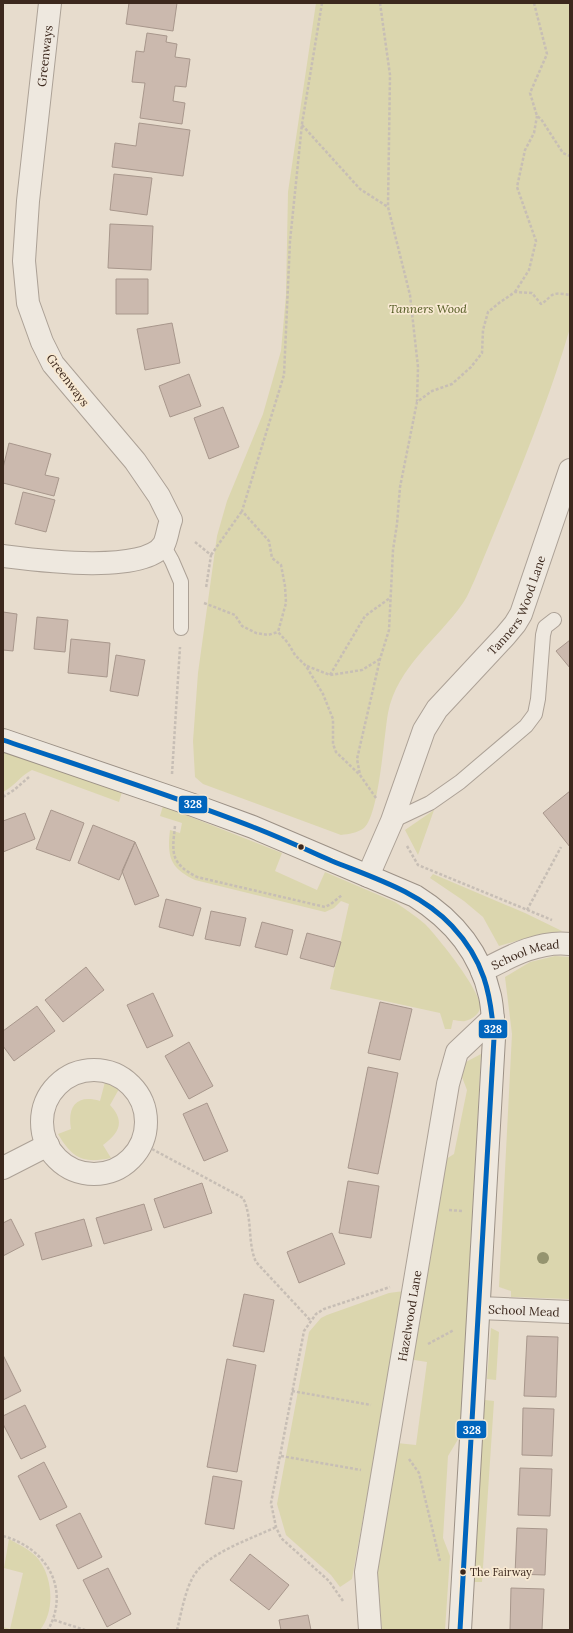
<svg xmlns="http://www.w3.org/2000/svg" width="573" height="1633" font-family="Lora,serif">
<rect width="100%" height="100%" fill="#e7dccd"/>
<!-- green -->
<path fill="#dbd6ae" d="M316,3H570V328C545,414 509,496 475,579C471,587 468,596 463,603C438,639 397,667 388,713C384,735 379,815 364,828C357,833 349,834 341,835L203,784L195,777L193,741L198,673L217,536L227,501L263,414L281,351L286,295L288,192Z
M3,752L122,792L119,802L32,770C21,775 15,786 3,792Z
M163,806L282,853L275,871L317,890L325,872L395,902C405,909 416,916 425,924C437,936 482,992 480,1007C480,1014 471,1020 465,1021C462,1022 457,1020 453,1020L451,1029H445L440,1013L330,989L349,904L341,901L334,908L325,912L195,880C170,868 167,857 170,830L180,833L182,823L160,816Z
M434,810L418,855L405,830Z
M433,874L525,913L562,931L523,939L499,946L483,917L464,901L430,878Z
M555,956L570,957V1299L511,1297V1291L499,1287L512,1034L505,977L530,962Z
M481,1054L460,1436L448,1456L443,1538L450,1556L445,1630H382L377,1571L397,1443L416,1445L427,1362L408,1359L443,1161L454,1154L467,1090L460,1072L464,1063Z
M105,1082L119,1089L110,1105C125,1121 120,1133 103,1145L111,1158C83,1164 72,1158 58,1134L71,1129C67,1106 77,1094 100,1101Z
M404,1291L352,1579L340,1587L331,1575L286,1535L277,1504L309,1332L321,1318L327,1315L389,1293Z
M491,1328L499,1332L496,1380L487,1379Z
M485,1400L494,1401L482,1582H472Z
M9,1539C18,1544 33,1551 39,1560C53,1579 55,1611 40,1630H3V1627L10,1629L23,1573L4,1568Z"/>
<!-- building -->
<path fill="#cbb9ae" stroke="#a8978c" d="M129,3H177L173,31L126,24Z
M147,33L167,36L166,42L177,44L175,57L190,59L186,87L175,86L173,101L185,103L182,124L140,118L145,83L132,82L136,51L144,52Z
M139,123L190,130L183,176L112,167L115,143L136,146Z
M114,174L152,178L147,215L110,210Z
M110,224L153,226L151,270L108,268Z
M116,279H148V314H116Z
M172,323L180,363L145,370L137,329Z
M189,374L201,406L170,417L159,386Z
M223,407L239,447L209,459L194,418Z
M9,443L51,454L45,475L59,478L54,496L3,483V468Z
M23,492L55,500L46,532L15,524Z
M3,612L17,614L13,651L3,650Z
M37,617L68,620L65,652L34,649Z
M71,639L110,643L107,677L68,673Z
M570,640V668L556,651Z
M116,655L145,660L138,696L110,691Z
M570,791V847L543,813Z
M51,810L84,823L70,861L36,849Z
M25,813L35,839L3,852V821Z
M93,825L135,842L119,880L78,863Z
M135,842L159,896L135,905L122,871Z
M166,899L201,908L193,936L159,927Z
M211,911L246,918L240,946L205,939Z
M262,922L293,930L287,955L255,947Z
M307,933L341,942L334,967L300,958Z
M86,967L104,990L63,1022L45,1000Z
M153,993L173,1036L147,1048L127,1005Z
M380,1002L412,1009L400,1060L368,1053Z
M37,1006L55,1031L14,1061L3,1046V1031Z
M189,1042L213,1086L189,1099L165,1056Z
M368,1067L398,1073L378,1174L348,1168Z
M207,1103L228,1151L204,1161L183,1114Z
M348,1181L379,1186L371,1238L339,1233Z
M202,1183L212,1213L164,1228L154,1199Z
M144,1204L152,1230L104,1244L96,1218Z
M11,1219L24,1245L3,1256V1223Z
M84,1219L92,1246L42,1260L35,1233Z
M332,1233L345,1264L299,1283L287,1252Z
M244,1294L274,1300L264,1352L233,1346Z
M527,1336L558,1337L556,1397L524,1396Z
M3,1355L21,1391L3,1400Z
M227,1359L256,1365L237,1472L207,1467Z
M25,1405L46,1447L21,1459L3,1424V1416Z
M523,1408L554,1409L552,1456L522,1455Z
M44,1462L67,1507L40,1520L18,1476Z
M520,1468L552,1469L550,1516L518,1515Z
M213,1476L242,1481L234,1529L205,1524Z
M80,1513L102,1557L78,1569L56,1525Z
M517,1528L547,1529L545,1575L515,1574Z
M250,1554L289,1585L269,1610L230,1580Z
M108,1568L131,1614L107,1627L83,1580Z
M511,1588L544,1589L542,1630H510Z
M308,1615L311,1630H281L279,1620Z"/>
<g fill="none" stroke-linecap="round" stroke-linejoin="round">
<defs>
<path id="lane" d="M163,545L172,561L181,582V628
M392,821L430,803L460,782L526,726L535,714L538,699L543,635L545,627L554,620"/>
<g id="street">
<path id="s1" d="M3,556C35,560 146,575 164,544C167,538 168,528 171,520L159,496L135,461L53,364L42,342L28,303L24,261L28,201L50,3"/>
<path id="s2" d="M368,876L392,821L424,730L437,709L505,636L515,624L521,614L570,470"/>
<path id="s3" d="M482,971C509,957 539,940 570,944"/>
<circle cx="94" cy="1122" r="52"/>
<path d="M3,1168L48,1145"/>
<path id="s4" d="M479,1308L570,1312"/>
<path id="s5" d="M370,1630L366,1572L448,1084L457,1052L493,1018"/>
</g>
<path id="secondary" d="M3,740L193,805L253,827L415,896C452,919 480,952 490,996C493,1009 493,1024 494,1038L460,1630"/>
</defs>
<!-- lane casing -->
<use href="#lane" stroke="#aca196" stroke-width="16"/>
<!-- street casing -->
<use href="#street" stroke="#aca196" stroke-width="24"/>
<!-- secondary casing -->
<use href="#secondary" stroke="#9c9186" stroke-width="24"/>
<!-- path -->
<path stroke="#c7beb5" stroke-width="2.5" stroke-dasharray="3 2" stroke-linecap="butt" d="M322,3L302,124L290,241L284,375L242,511L269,541L272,558L281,565L285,586L286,603L278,632L288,643L295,655L306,666L323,694L333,719V744L336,752L360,775
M380,3L390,75L388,206
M534,3L547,54L530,93L537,116L541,119L563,153L570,156
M302,125L360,189L388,207L410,295L418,367L417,401
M515,292L529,270L536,241L517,187L525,150L534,133L537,116
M195,542L211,555L206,588
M211,555L242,511
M204,603L235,615L242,626L256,633L268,635L278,632
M307,666L330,675L362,670L380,659
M330,675L365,616L390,598
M172,774L180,647
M3,797L14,790L29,777
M376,798L360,775L357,759L380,659L389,630L393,550L397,524L400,487L417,402L432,391L452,384L471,367L482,353L483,330L488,312L499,303L515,292L532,293L541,304C545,302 547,299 551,296C555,292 564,294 570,295
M175,826C172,853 170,863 197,877L325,907L331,904L342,895
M407,846L418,865L552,920
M527,910L561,847
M152,1149L243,1198C253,1218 247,1242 256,1262L311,1321
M449,1210L462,1211
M428,1344L454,1330
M292,1391L371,1405
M281,1456L361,1470
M409,1459L419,1473L440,1561
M3,1536C46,1548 71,1588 48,1630
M343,1601L329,1581L281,1538L276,1527L271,1503L304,1331L316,1314L324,1309L390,1287
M54,1620L85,1630
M177,1630C181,1614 185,1591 193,1577C205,1554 253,1538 276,1527"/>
<!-- lane -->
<use href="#lane" stroke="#eee8df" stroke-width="14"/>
<!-- street -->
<use href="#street" stroke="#eee8df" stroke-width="22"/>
<!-- secondary -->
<use href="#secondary" stroke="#eee8df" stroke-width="22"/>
<defs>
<path id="bus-1" d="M3,740C86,768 171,795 253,827C279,837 305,849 332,861C374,878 420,892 452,926C484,960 491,993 494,1038L460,1630"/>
</defs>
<!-- bus-1 casing -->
<use href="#bus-1" stroke="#f8e9d2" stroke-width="8"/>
<!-- bus-1 -->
<use href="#bus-1" stroke="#0065bd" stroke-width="5"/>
</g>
<!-- trees -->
<circle fill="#95946f" cx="543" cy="1258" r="6"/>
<!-- markers -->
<g fill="#3c281d" stroke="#f8e9d2" stroke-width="1.5">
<circle cx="301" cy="847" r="3.5"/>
<circle cx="463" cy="1572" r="3.5"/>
</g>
<g text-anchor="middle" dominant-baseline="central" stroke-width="3.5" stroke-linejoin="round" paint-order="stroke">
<!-- bus labels -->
<g font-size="11" fill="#3c281d" stroke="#f8e9d2" text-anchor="start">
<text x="470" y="1572">The Fairway</text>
</g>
<!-- street labels -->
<g font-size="12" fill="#3c281d" stroke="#f8e9d2">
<text stroke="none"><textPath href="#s1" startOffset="702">Greenways</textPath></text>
<text transform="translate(68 380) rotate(53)">Greenways</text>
<text stroke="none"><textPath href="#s2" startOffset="314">Tanners Wood Lane</textPath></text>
<text stroke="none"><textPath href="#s3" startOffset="47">School Mead</textPath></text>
<text stroke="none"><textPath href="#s4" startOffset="45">School Mead</textPath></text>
<text stroke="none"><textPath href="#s5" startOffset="318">Hazelwood Lane</textPath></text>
</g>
<!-- park labels -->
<g font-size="12" font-style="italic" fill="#525a22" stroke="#f8e9d2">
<text x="428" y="308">Tanners Wood</text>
</g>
</g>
<g stroke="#f8e9d2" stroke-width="1.5">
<rect x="178" y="795" width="30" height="19" rx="4" fill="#0065bd"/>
<rect x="478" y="1019" width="30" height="20" rx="4" fill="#0065bd"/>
<rect x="456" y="1420" width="31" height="19" rx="4" fill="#0065bd"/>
</g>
<g font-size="11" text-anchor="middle" font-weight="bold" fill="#fff">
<text x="193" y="808">328</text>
<text x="493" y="1033">328</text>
<text x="472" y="1434">328</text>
</g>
<!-- border -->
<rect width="573" height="1633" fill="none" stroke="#3c281d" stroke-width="8"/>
</svg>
